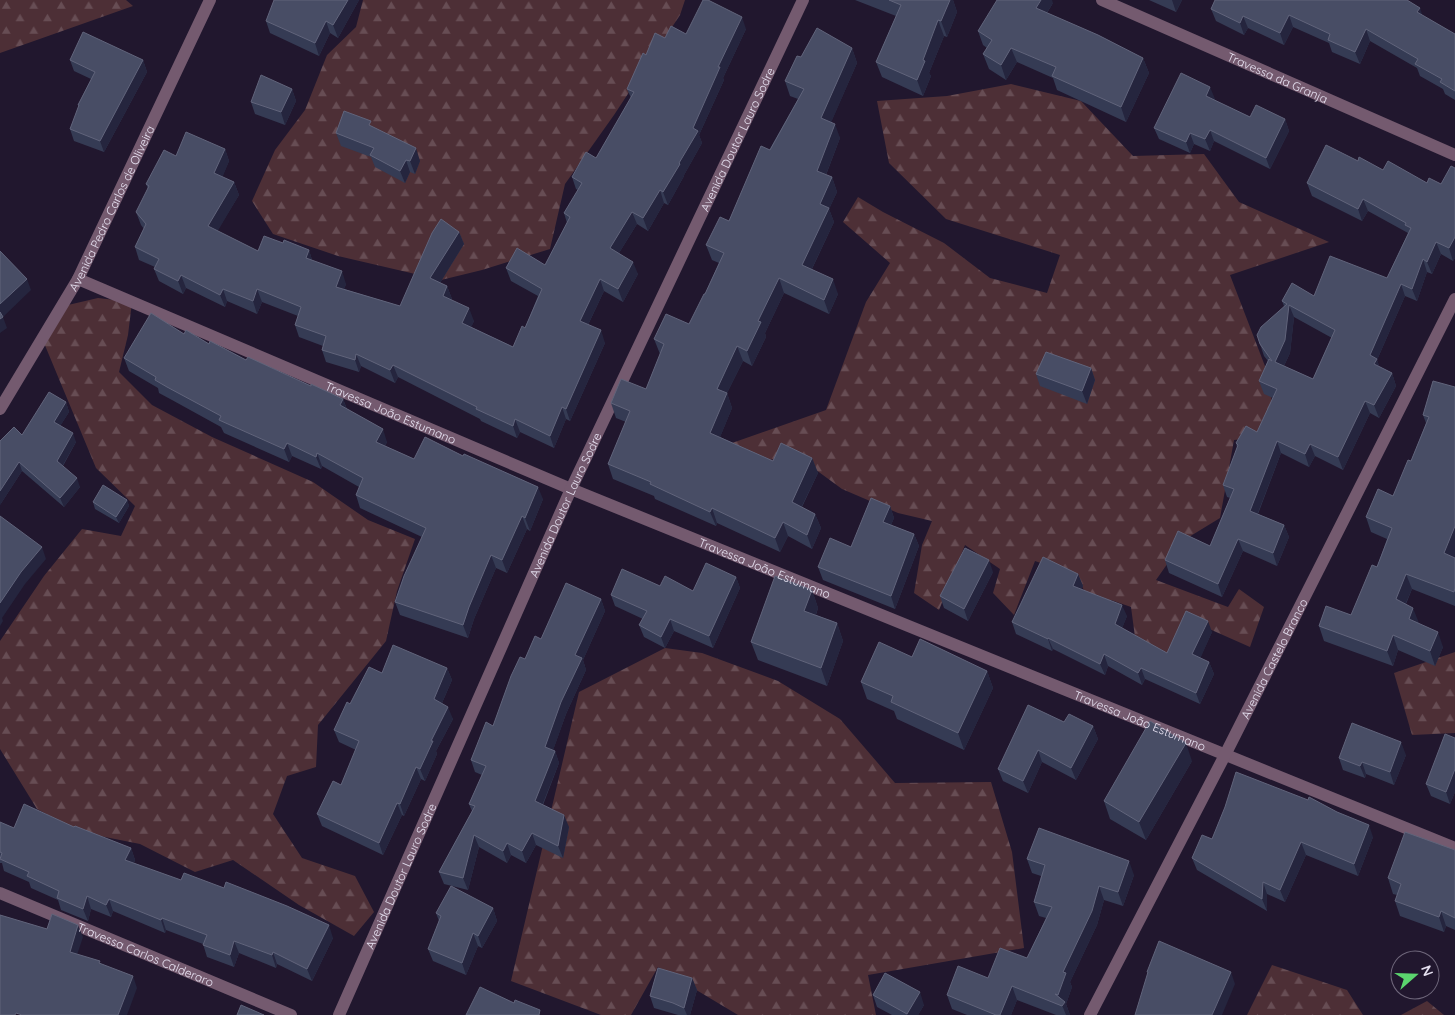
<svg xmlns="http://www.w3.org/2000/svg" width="1455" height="1015" font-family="Quicksand,sans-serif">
<defs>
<pattern id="forest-firs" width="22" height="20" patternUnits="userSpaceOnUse" patternTransform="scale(1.25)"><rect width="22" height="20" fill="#4d2f36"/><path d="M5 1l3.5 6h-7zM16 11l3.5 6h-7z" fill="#674d54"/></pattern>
</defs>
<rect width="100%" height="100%" fill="#21172e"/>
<!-- forest -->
<path fill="url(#forest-firs)" d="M0,0H126L133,6L0,53Z
M363,0H685L680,15L614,115L565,184L550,249L482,270L441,280L338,256L273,234L252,201L275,150L305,110L327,55L356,27Z
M1011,84L1081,101L1133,156L1204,154L1239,202L1329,242L1230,275L1268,374L1273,410L1267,436L1234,440L1220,518L1184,540L1156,580L1228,607L1239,589L1264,607L1250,647L1189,620L1167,655L1135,637L1131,607L1111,600L1097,609L1086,594L1076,575L1035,561L1014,615L993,593L1000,569L965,545L939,610L914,593L922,545L932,521L898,513L842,489L797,456L762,461L732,443L826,410L866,302L890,263L843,222L858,197L883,212L944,243L990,278L1047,293L1060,255L946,219L889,163L877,101L947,96Z
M98,298L132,302L128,335L119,372L152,405L212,437L313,482L368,520L415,539L397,591L386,641L318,725L316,767L287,776L273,814L302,858L355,876L374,912L354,936L299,905L233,860L195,872L140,844L80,832L37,809L0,749V641L44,576L82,529L121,536L135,506L96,468L44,343L68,305Z
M665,648L702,653L778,681L840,719L895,783L991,782L1012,852L1024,948L868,975L876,1015H738L658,967L631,1015H601L511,981L579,692Z
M1455,652V733L1412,735L1394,673Z
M1272,965L1347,990L1363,1015H1247Z
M1427,1001L1444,1015H1401Z"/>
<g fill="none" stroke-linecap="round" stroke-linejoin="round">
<!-- minor -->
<g stroke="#745a6f" stroke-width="12">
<path id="s1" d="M1102,0L1455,155"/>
<path id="s2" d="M78,279L571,489L1455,848"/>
<path id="s3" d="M0,409L78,279L210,0"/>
<path id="s4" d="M0,893L291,1015"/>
<path id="s5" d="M339,1015L571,489L803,0"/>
<path id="s6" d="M1090,1015L1225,755L1455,299"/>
</g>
</g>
<!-- wall -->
<path fill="#353b54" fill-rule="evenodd" d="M359,0L338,38L330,33L319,56L270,33L266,21Z
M855,0H953L957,12L947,37L944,36L929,73L931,76L923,96L882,77L876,62L896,16Z
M1149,0H1182L1176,12Z
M1053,3L1047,13L1143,58L1149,73L1126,122L1057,90L1053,78L1017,62L1006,80L989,69L983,54L987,48L983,45L978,31Z
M1211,9L1423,16L1455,34V100L1445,94L1443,89L1420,76L1417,68L1370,41L1360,64L1332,52L1329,43L1293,27L1284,45L1248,28L1244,35L1216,21Z
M746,29L723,78L724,80L699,135L702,143L684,175V176L668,205L664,203L648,231L637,224L619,253L638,274L623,302L604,291L588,325L605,343L570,421L566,419L554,448L520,432L517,438L481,421L480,419L398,377L395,383L361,366L359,372L326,362L322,350L323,346L299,337L295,325L298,316L262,302L257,314L227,301L225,307L186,288L183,294L159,281L154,269L155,267L139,260L135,247L144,229L141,225L136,212L148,189L146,184L176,156L225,149L229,161L222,177L234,182L239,195L217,231L258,251L283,243L309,250L312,260L346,284L344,289L400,306L459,232L464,244L440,283L447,286L452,299L451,300L474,321L471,327L513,347L525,328L538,296L511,281L506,268L545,265L567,223L564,213L578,190L576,189L572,177L596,158L631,98L627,89L646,55L665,38L686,34Z
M852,48L857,63L831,122L840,138L826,175L832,177L837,192L829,209L834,222L812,269L838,294L829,314L784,293L765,333L766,337L752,366L743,361L727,393L732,408L720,437L773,461L812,458L818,473L802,507L815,514L821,528L812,549L788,536L780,552L717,523L716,526L655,499L654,496L613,479L608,464L626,422L616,418L611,403L646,389L660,354L654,339L689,324L705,294L719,263L712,260L706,245L729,221L798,99L790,96L785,81L801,57Z
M70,60H143L147,72L104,152L74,141L70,129L79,107L78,105L91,79L74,71Z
M292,89L296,101L285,125L255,114L251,102Z
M1215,99L1214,100L1250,117L1285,119L1289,131L1270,169L1214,141L1210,151L1194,144L1190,153L1159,139L1154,128Z
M372,126L420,161L415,174L410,172L405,183L375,167L371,157L341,146L336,133Z
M1358,161L1383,170L1427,183L1441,184L1455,168V258L1453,261L1441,254L1432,274L1427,272L1417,301L1405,296L1377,360L1379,366L1392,373L1396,386L1379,418L1370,413L1343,470L1315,456L1309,467L1281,453L1258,514L1284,525L1289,537L1277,566L1243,551L1222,597L1169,573L1165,560L1210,546L1230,498L1227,497L1223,485L1237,448L1236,443L1257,432L1273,398L1264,394L1259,381L1268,361L1264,356L1260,344L1284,306L1282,301L1314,296L1387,278L1408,233L1368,211L1362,221L1312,196L1307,183ZM1294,317L1332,338L1313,379L1284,366L1290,353Z
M184,334L246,360L343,399L347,409L387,442L385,446L414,459L543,499L530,531L527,529L507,573L496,568L474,619L468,638L400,615L395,602L422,537L360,508L356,495L359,487L322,466L321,469L292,456L289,462L224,433L221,427L172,400L159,393L158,388L129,371L124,358Z
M1091,368L1095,380L1087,404L1040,386L1036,374Z
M1455,387V555L1454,557L1455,558V606L1412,589L1406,604L1418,623L1443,647L1435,666L1398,650L1393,666L1324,641L1319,626L1351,615L1377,567L1387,539L1371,532L1366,517L1393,496L1411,461L1426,423L1423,415Z
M66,402L69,412L60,426L76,442L63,466L80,487L64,507L22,471L0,505L22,435Z
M127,500L129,506L119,523L95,509L93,502Z
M890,506L894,518L891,525L914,534L919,546L895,609L823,580L818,567L851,547Z
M993,572L968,621L944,608L940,596Z
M1078,574L1083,586L1081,589L1127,616L1122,628L1167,653L1212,632L1200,658L1209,662L1214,674L1200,704L1145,679L1142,685L1108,666L1105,675L1053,649L1052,651L1016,634L1012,622Z
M736,577L740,588L713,648L674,631L665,648L644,637L639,625L643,619L615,606L611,595L660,586L693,591Z
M812,590L818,608L816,615L837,623L843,641L827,686L758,660L751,642Z
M601,599L605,611L583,660L586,670L566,714L553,750L555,751L559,763L543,805L569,827L563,858L536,845L526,863L511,855L507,863L479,847L468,890L444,884L439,872L472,811L469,804L482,775L475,772L471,760L493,726L525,659L541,639Z
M912,657L987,671L993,688L964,750L897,719L894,711L867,699L861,682Z
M447,668L452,680L442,703L453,719L436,751L437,754L425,781L421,779L404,816L402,815L383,855L322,826L317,814L341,785L356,750L339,742L334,730L350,704Z
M1064,722L1093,726L1098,739L1076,780L1042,762L1028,793L1003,781L998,769Z
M1455,738V792L1450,804L1431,796L1426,784Z
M1406,755L1394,785L1366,774L1365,778L1343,770L1339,758Z
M1192,761L1146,840L1110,819L1104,801Z
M0,822L14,828L74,827L131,848L135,860L134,863L333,938L312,981L277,964L276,968L239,953L234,967L207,957L203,944L166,930L165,933L113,911L111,917L91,909L88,921L61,910L58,900L31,888L29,882L4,871L2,863H0Z
M1373,837L1358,876L1306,855L1285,902L1267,894V911L1197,870L1192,858L1212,839Z
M1455,850V930L1446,926L1444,932L1400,916L1395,901L1397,895L1393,894L1388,878Z
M1027,859L1134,875L1123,906L1104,900L1097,925L1070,982L1072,987L1066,1004L1070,1015H1056L1017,1000L1011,1015H967L952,1009L947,995L988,978L1027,958L1046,918L1039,916L1034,902L1041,876L1032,873Z
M493,908L497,921L482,948L478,946L466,975L433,961L428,949L439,921L436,913Z
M692,978L697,990L690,1015H678L654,1008L650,996Z
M873,995L924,1005L918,1015H892L877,1007Z"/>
<!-- shaded-wall -->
<path fill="#25253e" d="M348,0H359L338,38L333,25Z
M950,0H953L957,12L947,37L941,21Z
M1041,0H1052L1053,3L1041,22L1036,8Z
M1172,0H1182L1176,12Z
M1420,8L1424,20L1417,12Z
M1289,15L1293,27L1284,45L1280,33Z
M1243,16L1248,28L1244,35L1240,23Z
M742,17L746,29L723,78L724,80L699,135L702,143L684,175V176L668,205L663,192L679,163L718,67Z
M938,20L944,36L929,73L931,76L923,96L917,80L923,60Z
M326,21L330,33L319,56L315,43Z
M1366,29L1370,41L1360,64L1355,52Z
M852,48L857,63L827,132L821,118Z
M1011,48L1017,62L1006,80L1001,65Z
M1143,58L1149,73L1126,122L1121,107Z
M143,60L147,72L104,152L100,141Z
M1210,87L1215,99L1210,108L1206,96Z
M292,89L296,101L285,125L281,112Z
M1285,119L1289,131L1270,169L1266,158Z
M835,124L840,138L822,185L817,171Z
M1210,130L1214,141L1210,151L1205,139Z
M1190,133L1194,144L1190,153L1186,142Z
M416,148L420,161L415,174L410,161Z
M225,149L229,161L219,186L214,173Z
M406,160L410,172L405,183L400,171Z
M832,177L837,192L829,209L834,222L807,279L802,265L820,204Z
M234,182L239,195L213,239L208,226Z
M660,190L664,203L648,231L643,218Z
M1363,199L1368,211L1362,221L1358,209Z
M632,212L637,224L614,261L610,248Z
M459,232L464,244L435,291L430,278Z
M1455,237V258L1453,261L1449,248Z
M1436,242L1441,254L1432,274L1427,262Z
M309,250L313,263L306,258Z
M1423,259L1427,272L1417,301L1412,289Z
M633,262L638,274L623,302L618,289Z
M342,271L346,284L341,299L336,287Z
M181,275L186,288L183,294L178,281Z
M779,278L784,293L765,333L766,337L752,366L747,351L758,321Z
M27,279L31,290L3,317L7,328L0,333V304Z
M600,279L604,291L584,333L580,321Z
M833,279L838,294L829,314L824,300Z
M1401,284L1405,296L1377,360L1381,371L1379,376L1370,355Z
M447,286L452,299L448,308L443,296Z
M223,289L227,301L225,307L220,295Z
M257,289L262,302L257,314L253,301Z
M1289,305L1294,317L1290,353L1280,374L1275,362Z
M469,308L474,321L467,336L462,323Z
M601,330L605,343L570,421L566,409Z
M737,346L743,361L727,393L732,408L716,447L710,433L717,389Z
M356,354L361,366L359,372L355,360Z
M393,365L398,377L395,383L390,370Z
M1091,368L1095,380L1087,404L1082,391Z
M1392,373L1396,386L1379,418L1374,405Z
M343,399L348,412L340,405Z
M1365,401L1370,413L1343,470L1338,457Z
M66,402L69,412L57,431L54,422Z
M562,407L566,419L554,448L550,436Z
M515,419L520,432L517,438L513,426Z
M383,429L387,442L380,455L376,442Z
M73,433L76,442L60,470L57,461Z
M1277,441L1281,453L1254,523L1250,511Z
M287,443L292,456L289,462L284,449Z
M1310,444L1315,456L1309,467L1305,454Z
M317,453L322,466L321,469L316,457Z
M812,458L818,473L797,516L792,502Z
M19,462L22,471L0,505V491Z
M77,478L80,487L64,507L60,498Z
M538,487L543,499L530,531L525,518Z
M127,500L129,506L119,523L116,517Z
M890,506L894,518L887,534L883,522Z
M712,508L717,523L716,526L710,512Z
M815,514L821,528L812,549L807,535Z
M522,516L527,529L507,573L502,560Z
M783,522L788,536L780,552L775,538Z
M1284,525L1289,537L1277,566L1273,553Z
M1455,526V555L1450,568L1444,553Z
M914,534L919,546L895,609L891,596Z
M1238,539L1243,551L1222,597L1218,584Z
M42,547L46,559L25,584L2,618L3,621L0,626V603L21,572Z
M491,555L496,568L474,619L468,638L463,625L469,607Z
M989,560L993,572L968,621L964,609Z
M1078,574L1083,586L1077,598L1073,586Z
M1406,574L1412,589L1401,614L1396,599Z
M736,577L740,588L713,648L709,636Z
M812,590L818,608L811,629L804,611Z
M601,599L605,611L583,660L586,670L566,714L550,759L545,747L575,655Z
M1122,605L1127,616L1119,636L1115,624Z
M1413,608L1419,623L1414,634L1409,619Z
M670,619L674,631L665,648L661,637Z
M1208,621L1212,632L1197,666L1192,654Z
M837,623L843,641L827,686L821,668Z
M1438,632L1443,647L1435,666L1430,651Z
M1393,635L1398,650L1393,666L1387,651Z
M1048,638L1053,649L1052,651L1048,639Z
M1104,654L1108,666L1105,675L1100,664Z
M1209,662L1214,674L1200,704L1196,693Z
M447,668L452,680L438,712L434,699Z
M1141,668L1145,679L1142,685L1138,673Z
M987,671L993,688L964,750L958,733Z
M448,707L453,719L436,751L437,754L425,781L420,769L431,741Z
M1093,726L1098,739L1076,780L1071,768Z
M1401,742L1406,755L1394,785L1390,772Z
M1186,743L1192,761L1146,840L1139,822Z
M1038,750L1042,762L1028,793L1023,781Z
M555,751L559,763L539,813L535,801Z
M1362,762L1366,774L1365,778L1360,766Z
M416,767L421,779L404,816L400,804Z
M1455,769V792L1450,804L1446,792Z
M397,803L402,815L383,855L379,843Z
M564,815L569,827L563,858L558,846Z
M1369,825L1373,837L1358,876L1354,864Z
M532,833L536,845L526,863L522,851Z
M474,835L479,847L468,890L463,878Z
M1301,842L1306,855L1285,902L1280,890Z
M507,843L511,855L507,863L503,851Z
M131,848L135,860L130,872L125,860Z
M1129,861L1134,875L1123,906L1118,892Z
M1263,882L1267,894V911L1262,899Z
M1099,886L1104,900L1097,925L1070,982L1072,987L1066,1004L1070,1015H1066L1058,995L1063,972Z
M87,896L91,909L88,921L83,909Z
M109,899L113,911L111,917L106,905Z
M493,908L497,921L482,948L478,936Z
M1441,911L1446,926L1444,932L1439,917Z
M162,918L166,930L165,933L161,920Z
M78,925L83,937L74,964L70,952Z
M329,925L333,938L312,981L307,969Z
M473,933L478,946L466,975L462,963Z
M234,941L239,953L234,967L230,955Z
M273,952L277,964L276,968L272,955Z
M1231,972L1235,984L1222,1015H1212Z
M133,976L137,988L127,1015H118Z
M692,978L697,990L690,1015H687L684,1008Z
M1012,986L1017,1000L1011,1015H1000Z
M920,992L924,1005L918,1015H908L907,1014Z"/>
<!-- building -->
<path fill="#484d65" stroke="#61647b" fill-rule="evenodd" d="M274,0H348L333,25L326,21L315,43L266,21Z
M703,0H708L742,17L718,67H720L693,128L698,131L679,163L680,164L663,192L660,190L643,218L632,212L610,248L633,262L618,289L600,279L580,321L601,330L566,409L562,407L550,436L515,419L513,426L476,409L477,407L393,365L390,370L356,354L355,360L322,350L326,336L295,325L301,307L257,289L253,301L223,289L220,295L181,275L178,281L154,269L159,259L135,247L146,224L136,212L149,186L146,184L164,150L176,156L186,132L225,149L214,173L234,182L208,226L258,251L264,236L283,243L284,240L309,250L306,258L342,271L336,287L400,306L432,233L441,219L459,232L430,278L447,286L443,296L469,308L462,323L513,347L522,326L525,328L542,289L506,268L517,248L545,265L570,217L564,213L582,183L572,177L586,152L596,158L634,92L627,89L643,53L646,55L655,33L665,38L671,26L686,34Z
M889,0H950L941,21L938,20L923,60L925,61L917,80L876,62L901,5Z
M997,0H1041L1036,8L1098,35L1143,58L1121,107L1052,76L1056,67L1011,48L1001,65L983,54L992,40L978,31Z
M1215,0H1407L1420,8L1417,12L1455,34V91L1440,82L1442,79L1415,64L1418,59L1366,29L1355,52L1328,40L1330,34L1289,15L1280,33L1243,16L1240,23L1211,9Z
M817,28L852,48L821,118L835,124L817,171L832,177L820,204L829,208L802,265L833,279L824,300L779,278L758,321L761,322L747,351L737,346L717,389L727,393L710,433L773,461L781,443L812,458L792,502L815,514L807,535L783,522L775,538L712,508L710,512L650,484L651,482L608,464L630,411L611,403L621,379L646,389L664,344L654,339L666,314L689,324L704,294H705L724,253L706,245L720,217L729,221L761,146L770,150L804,89L785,81L797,56L801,57Z
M83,32L143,60L100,141L70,129L79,105H78L95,72L70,60Z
M1181,73L1210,87L1206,96L1250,117L1256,105L1285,119L1266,158L1210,130L1205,139L1190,133L1186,142L1154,128Z
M261,75L292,89L281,112L251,102Z
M344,111L371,121L369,125L416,148L410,161L406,160L400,171L370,155L374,148L336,133Z
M1326,145L1358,161L1359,157L1383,170L1388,161L1427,183L1429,178L1441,184L1451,166L1455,168V237L1449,248L1436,242L1427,262L1423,259L1412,289L1401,284L1370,355L1377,359L1374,364L1392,373L1374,405L1365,401L1338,457L1310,444L1305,454L1277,441L1250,511L1284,525L1273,553L1238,539L1218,584L1165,560L1178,531L1210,546L1234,489L1223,485L1238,445L1236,443L1246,426L1257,432L1277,389L1259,381L1269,359L1272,361L1260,344L1257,335L1261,327L1287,304L1282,301L1292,283L1314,296L1330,256L1387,278L1411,228L1405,225L1406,223L1363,199L1358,209L1307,183ZM1289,305L1335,330L1313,379L1275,362L1285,340Z
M0,251L27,279L0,304Z
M0,312L3,317L0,319Z
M151,313L184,334L186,330L209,344L210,341L246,360L248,357L311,386V384L343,399L340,405L383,429L376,442L414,459L425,437L463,456L464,454L538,487L525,518L522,516L502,560L491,555L469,607L463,625L395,602L404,576L426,528L356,495L363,478L317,453L316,457L287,443L284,449L219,420L221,416L167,387L155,380L156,377L124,358Z
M1046,352L1091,368L1082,391L1036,374Z
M1433,381L1455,387V526L1444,553L1455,558V588L1454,592L1406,574L1396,599L1413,608L1409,619L1438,632L1430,651L1393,635L1387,651L1319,626L1326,606L1351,615L1372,565L1377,567L1392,528L1366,517L1378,489L1393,496L1408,460L1411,461L1429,417L1423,415Z
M49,392L66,402L54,422L73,433L57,461L77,478L60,498L19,462L0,491V441L14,427L22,435Z
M103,485L127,500L116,517L93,502Z
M871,498L890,506L883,522L914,534L891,596L818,567L830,538L851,547Z
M0,516L42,547L21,572L0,603Z
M965,548L989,560L964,609L940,596Z
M1043,557L1078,574L1073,586L1122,605L1115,624L1167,653L1186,611L1208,621L1192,654L1209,662L1196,693L1141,668L1138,673L1104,654L1100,664L1048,638V639L1012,622Z
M706,563L736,577L709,636L670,619L661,637L639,625L647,611L611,595L622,569L660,586L665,576L693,591Z
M775,576L812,590L804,611L837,623L821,668L751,642Z
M566,583L601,599L575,655L582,658L561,702L545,747L555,751L535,801L564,815L558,846L532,833L522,851L507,843L503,851L474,835L463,878L439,872L475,806L469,804L486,766L471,760L486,722L493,726L511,676L520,657L525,659L535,636L541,639Z
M920,639L987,671L958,733L891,702L893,696L861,682L879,642L912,657Z
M393,645L447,668L434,699L448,707L431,741H433L420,769L416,767L400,804L397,803L379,843L317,814L333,781L341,785L359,741L334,730L347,702L350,704L369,667L382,673Z
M1028,705L1064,722L1069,714L1093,726L1071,768L1038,750L1023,781L998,769Z
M1150,721L1186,743L1139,822L1104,801Z
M1352,723L1401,742L1390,772L1362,762L1360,766L1339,758Z
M1445,734L1455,738V769L1446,792L1426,784Z
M1236,772L1308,800L1309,797L1337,812L1369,825L1354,864L1301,842L1280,890L1263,882L1262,899L1192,858L1202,835L1212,839L1225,807Z
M24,804L74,827L75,826L131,848L125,860L181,880L184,873L224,888L226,882L287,906L329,925L307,969L273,952L272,955L234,941L230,955L203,945L207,935L162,918L161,920L109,899L106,905L87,896L83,909L57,898L59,891L27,876L29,872L0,859L2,853L0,852V822L14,828Z
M1039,828L1129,861L1118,892L1099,886L1092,911L1063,972L1066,973L1058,995L1055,994L1065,1002L1062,1006L1012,986L1000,1015H996L947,995L958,966L988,978L1000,948L1027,958L1052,907L1034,902L1045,865L1027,859Z
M1405,832L1455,850V918L1441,911L1439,917L1395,901L1401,884L1388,878Z
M451,886L493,908L478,936L473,933L462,963L428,949L441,916L436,913Z
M52,914L78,925L70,952L100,961L99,963L133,976L118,1015H22L16,1013L15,1015H0V915L47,929Z
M1159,941L1231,972L1212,1015H1135L1148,972H1147Z
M658,968L692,978L684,1008L673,1003L650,996Z
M885,973L920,992L907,1014L873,995Z
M480,987L514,1003L515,1000L540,1010L539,1015H466Z
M241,1005L264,1015H237Z"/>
<g text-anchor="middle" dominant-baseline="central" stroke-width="5" stroke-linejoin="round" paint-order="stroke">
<!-- street labels -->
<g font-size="12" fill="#e6e1f1" stroke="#21172e">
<text stroke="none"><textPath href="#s1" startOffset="192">Travessa da Granja</textPath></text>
<text stroke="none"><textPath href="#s5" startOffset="962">Avenida Doutor Lauro Sodre</textPath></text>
<text stroke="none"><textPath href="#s3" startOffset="230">Avenida Pedro Carlos de Oliveira</textPath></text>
<text stroke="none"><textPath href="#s2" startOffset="340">Travessa João Estumano</textPath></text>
<text stroke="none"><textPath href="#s5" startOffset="558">Avenida Doutor Lauro Sodre</textPath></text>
<text stroke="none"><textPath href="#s2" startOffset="745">Travessa João Estumano</textPath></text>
<text stroke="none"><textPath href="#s6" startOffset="401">Avenida Castelo Branco</textPath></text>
<text stroke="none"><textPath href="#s2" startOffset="1150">Travessa João Estumano</textPath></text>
<text stroke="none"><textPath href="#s5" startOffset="152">Avenida Doutor Lauro Sodre</textPath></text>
<text stroke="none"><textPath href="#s4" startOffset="158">Travessa Carlos Calderaro</textPath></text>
</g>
</g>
<!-- north arrow -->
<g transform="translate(1415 975) rotate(70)"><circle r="24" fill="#21172e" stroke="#70687c"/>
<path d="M0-4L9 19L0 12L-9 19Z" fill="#5bd56e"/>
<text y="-8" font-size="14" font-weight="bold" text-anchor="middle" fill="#e6e1f1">N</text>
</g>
</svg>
